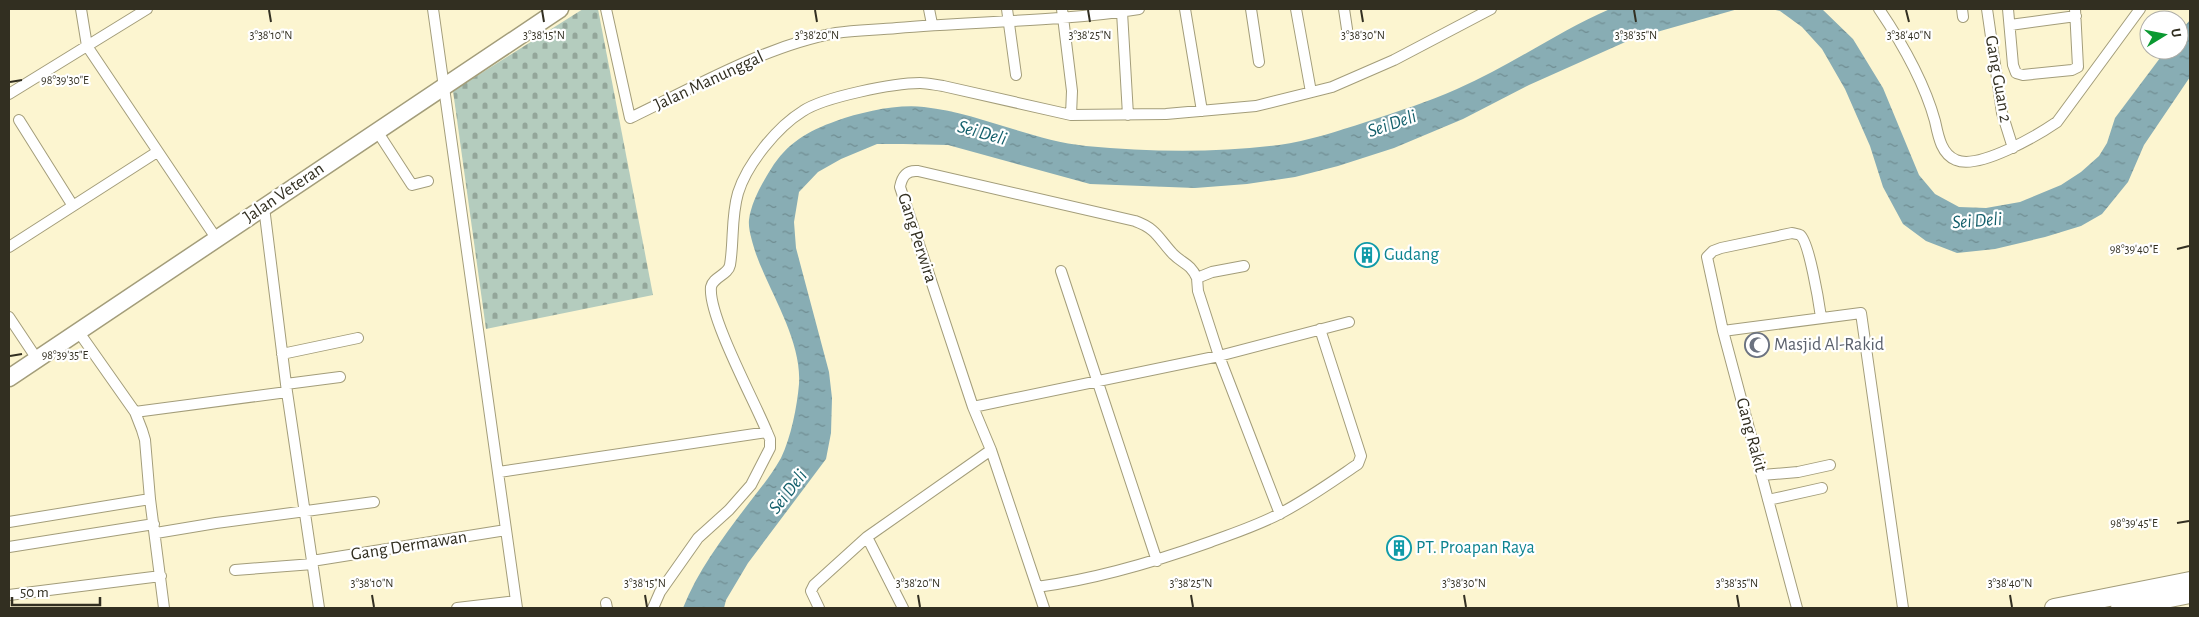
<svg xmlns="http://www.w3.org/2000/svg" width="2199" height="617" font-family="'Alegreya Sans',sans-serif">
<defs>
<pattern id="cemetery-stones" width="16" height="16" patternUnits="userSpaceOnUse" patternTransform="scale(1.25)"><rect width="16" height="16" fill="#b4ccbe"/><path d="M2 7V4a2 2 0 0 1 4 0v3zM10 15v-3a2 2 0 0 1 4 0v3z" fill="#93a69a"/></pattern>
<pattern id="water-ripples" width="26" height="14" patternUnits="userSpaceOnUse" patternTransform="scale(1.25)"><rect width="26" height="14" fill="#88adb4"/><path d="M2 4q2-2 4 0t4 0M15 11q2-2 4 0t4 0" fill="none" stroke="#708d92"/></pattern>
</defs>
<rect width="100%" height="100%" fill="#fcf5d0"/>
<!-- cemetery -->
<path fill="url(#cemetery-stones)" d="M583,9H598L653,295L486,329L453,91Z"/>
<!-- water -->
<path fill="url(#water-ripples)" d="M1610,9H1738L1632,39L1529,85L1463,119L1394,148L1338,166L1295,177L1247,184L1195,188L1090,184L948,145L903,144H877L841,159L818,172L799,192L794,222L796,248L829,372L832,398L831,433L826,459L748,563L726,600L724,608H683C698,570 724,536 749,503C760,489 772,474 781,458C791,437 797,407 799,384C802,341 770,293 756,254C753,244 748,230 749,220C751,203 762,183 771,169C787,143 808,131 836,121C862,112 896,104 924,107C979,113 1030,140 1086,146C1150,152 1215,153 1279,145C1308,141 1338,131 1366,122C1396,112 1428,102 1457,89C1510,66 1557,32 1610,9Z
M1771,9H1822L1853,39L1883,88L1919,175L1935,194L1959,207L1986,208L2020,202L2061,185L2081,172L2099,156L2107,143L2115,118L2166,50H2179V33L2190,20V77L2144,145L2128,182L2102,214L2081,226L2045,237L1995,249L1957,253L1926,241L1903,224L1883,187L1870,146L1845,89L1822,49L1802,27L1780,11Z"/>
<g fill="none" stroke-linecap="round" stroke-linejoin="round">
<defs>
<path id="minor" d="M81,9L87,46L216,238
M433,9L517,608
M606,9L630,118C693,88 767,45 836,33C856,30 877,30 897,28C977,21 1059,22 1139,9
M929,9L932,24
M1007,9L1016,75
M1062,9L1072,91L1071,115
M1185,9L1202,111
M1251,9L1259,62
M1296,9L1311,92
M1344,9L1347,29
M1879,9C1902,43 1924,81 1935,121C1938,135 1941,154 1956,160C1979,170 2038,135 2057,122L2140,9
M1962,9L1963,17
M1987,9L2002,113L2013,148
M2008,9L2013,65L2016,73L2023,75L2072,70L2078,67L2075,9
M1122,12L1128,115
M2010,25L2076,16
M9,94L147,9
M19,120L73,206
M377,131L412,185L428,181
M264,207L287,392L319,608
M9,247L157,152
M1244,266L1212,272L1197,278L1198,291L1219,356L1280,514
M1061,271L1157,561
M9,317L37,359
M78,331L135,412L142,430L145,440L150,499L164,608
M1723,331L1861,313L1903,608
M282,354L358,338
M286,384L340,377
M973,407L1219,356L1349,322
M135,412L287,392
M499,472L767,432
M1762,475L1798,472L1830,465
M1768,500L1822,488
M9,522L150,499
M156,533L216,523L374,502
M867,537L903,608
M9,547L154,524
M312,561L506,530
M235,570L313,564
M1037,587C1097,579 1154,562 1210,542C1234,533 1259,525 1281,513C1308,499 1333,481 1358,464L1361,456L1320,329
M9,595L161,576
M606,603L607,608
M457,608L516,601
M653,608L660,592L698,538L729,510L751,485L770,448V439L767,432C755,402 708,316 711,287C713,277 728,275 730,265C734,241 731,217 738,193C747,164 777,127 803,111C824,97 894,83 920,83C928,83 935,85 943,86L1071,115L1166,114L1256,106L1332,87L1394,60L1491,9
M819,608L811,591L814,585L867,537L991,450
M1044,608L991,450L973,407L900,187C902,176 907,170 918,171L1135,221C1157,229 1158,238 1173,254C1183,264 1190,263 1197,278
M1797,608L1723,331L1707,257L1713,251L1721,248L1792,233C1795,234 1798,234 1800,235C1809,241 1819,303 1821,317"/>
<path id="primary" d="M9,378L560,9"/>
<path id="trunk" d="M2054,608L2190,581
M2120,608L2190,594"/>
</defs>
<!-- minor casing -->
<use href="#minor" stroke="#a39d7a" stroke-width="12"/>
<!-- primary casing -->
<use href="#primary" stroke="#a39d7a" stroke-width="19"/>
<!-- trunk casing -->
<use href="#trunk" stroke="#a39d7a" stroke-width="20"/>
<!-- minor -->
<use href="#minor" stroke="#fff" stroke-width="10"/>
<!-- primary -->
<use href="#primary" stroke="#fff" stroke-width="16"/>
<!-- trunk -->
<use href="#trunk" stroke="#fff" stroke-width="18"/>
</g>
<!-- ticks -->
<path fill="none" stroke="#322f21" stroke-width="2" d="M269,10L271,22M542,10L544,22M815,10L817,22M1088,10L1090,22M1361,10L1363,22M1634,10L1636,22M1906,10L1909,22M10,82L22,80M2177,249L2189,246M10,356L22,354M2177,523L2189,521M372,595L374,607M645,595L647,607M918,595L920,607M1191,595L1193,607M1464,595L1466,607M1737,595L1739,607M2010,595L2012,607"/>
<!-- icons -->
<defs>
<symbol id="building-ring" viewBox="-11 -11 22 22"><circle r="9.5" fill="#fff" stroke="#0f9aa8" stroke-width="1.5"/><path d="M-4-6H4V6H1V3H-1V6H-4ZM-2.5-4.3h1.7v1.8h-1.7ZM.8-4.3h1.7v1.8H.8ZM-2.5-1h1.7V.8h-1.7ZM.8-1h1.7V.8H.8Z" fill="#0f9aa8"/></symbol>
<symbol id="mosque-ring" viewBox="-11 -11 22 22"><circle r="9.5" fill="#fff" stroke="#6b7280" stroke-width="1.5"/><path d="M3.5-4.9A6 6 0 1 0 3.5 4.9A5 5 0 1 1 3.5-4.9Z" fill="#6b7280"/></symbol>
</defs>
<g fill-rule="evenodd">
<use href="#building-ring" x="1353" y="241" width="28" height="28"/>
<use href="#mosque-ring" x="1743" y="331" width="28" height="28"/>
<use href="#building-ring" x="1385" y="534" width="28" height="28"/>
</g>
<g text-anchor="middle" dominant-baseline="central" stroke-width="4.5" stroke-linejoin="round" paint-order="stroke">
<!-- street labels -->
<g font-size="18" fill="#322f21" stroke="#fff">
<text transform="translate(1998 79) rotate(80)">Gang Guan 2</text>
<text transform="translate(709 81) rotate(-25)">Jalan Manunggal</text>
<text transform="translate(284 193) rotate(-34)">Jalan Veteran</text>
<text transform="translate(917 238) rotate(72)">Gang Perwira</text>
<text transform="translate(1751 435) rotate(75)">Gang Rakit</text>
<text transform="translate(409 546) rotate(-9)">Gang Dermawan</text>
</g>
<!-- culture labels -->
<g font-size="18" fill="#0d838f" stroke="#fff" text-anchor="start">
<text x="1384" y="255">Gudang</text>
<text x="1416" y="548">PT. Proapan Raya</text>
</g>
<!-- worship labels -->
<g font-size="18" fill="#5b616d" stroke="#fff" text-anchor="start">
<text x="1774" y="345">Masjid Al-Rakid</text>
</g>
<!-- water labels -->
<g font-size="19" font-style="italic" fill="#135f6b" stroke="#fff">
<text transform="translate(1392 124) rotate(-19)">Sei Deli</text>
<text transform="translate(982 133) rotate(16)">Sei Deli</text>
<text transform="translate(1977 221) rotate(-4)">Sei Deli</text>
<text transform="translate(788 492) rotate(-52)">Sei Deli</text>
</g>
</g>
<g font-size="12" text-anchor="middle" fill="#322f21" stroke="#fff" stroke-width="4.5" stroke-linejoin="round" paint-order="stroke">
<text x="1090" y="39">3°38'25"N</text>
<text x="271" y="39">3°38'10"N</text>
<text x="544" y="39">3°38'15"N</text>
<text x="817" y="39">3°38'20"N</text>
<text x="1363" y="39">3°38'30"N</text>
<text x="1636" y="39">3°38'35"N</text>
<text x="1909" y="39">3°38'40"N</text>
<text x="65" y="84">98°39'30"E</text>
<text x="2134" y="253">98°39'40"E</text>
<text x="65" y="359">98°39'35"E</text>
<text x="2134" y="527">98°39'45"E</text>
<text x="372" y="587">3°38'10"N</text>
<text x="645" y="587">3°38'15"N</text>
<text x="918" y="587">3°38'20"N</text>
<text x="1191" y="587">3°38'25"N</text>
<text x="1464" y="587">3°38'30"N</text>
<text x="1737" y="587">3°38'35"N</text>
<text x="2010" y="587">3°38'40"N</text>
</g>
<!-- border -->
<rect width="2199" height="617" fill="none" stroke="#322f21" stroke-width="20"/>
<!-- north arrow -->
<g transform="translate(2164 35) rotate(80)"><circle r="24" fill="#ffffff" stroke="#adaca6"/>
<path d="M0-4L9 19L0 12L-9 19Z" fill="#0a9931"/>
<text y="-8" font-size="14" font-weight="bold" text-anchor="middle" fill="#322f21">U</text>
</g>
<!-- scale -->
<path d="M12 597v8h88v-8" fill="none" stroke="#322f21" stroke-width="2.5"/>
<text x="20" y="597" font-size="15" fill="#322f21" stroke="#ffffff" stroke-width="4" paint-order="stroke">50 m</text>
</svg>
